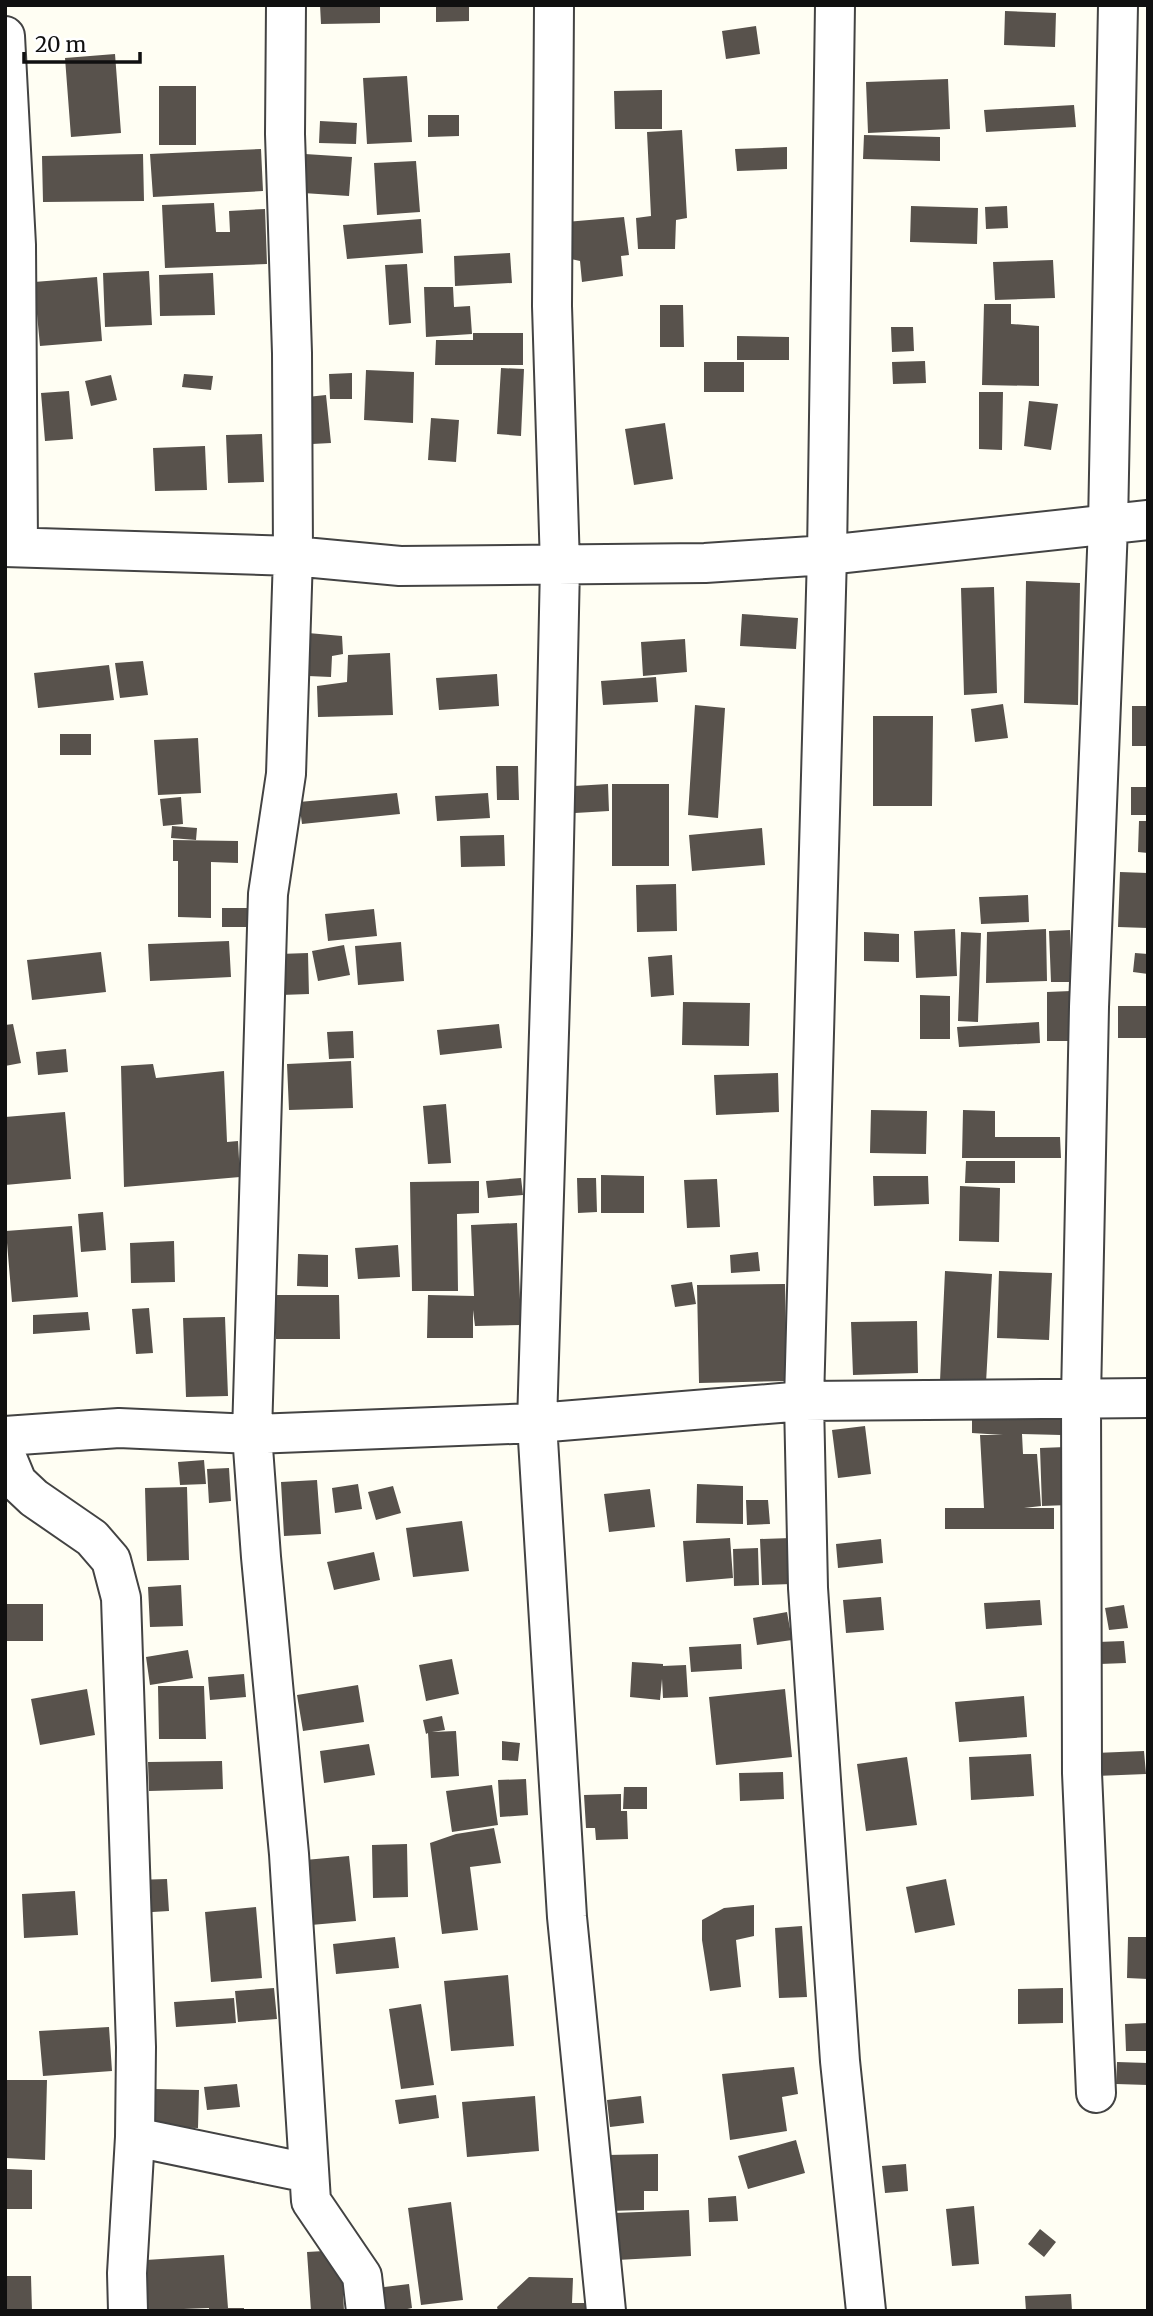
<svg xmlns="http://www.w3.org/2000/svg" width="1153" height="2316" font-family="Merriweather,serif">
<rect width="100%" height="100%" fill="#fffef3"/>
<!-- building -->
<path fill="#58524c" d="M320,5H380V23L321,24Z
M436,5H469V21L436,22Z
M1005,11L1056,13L1055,47L1004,45Z
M756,26L760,54L726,59L722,31Z
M115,54L121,133L71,137L65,58Z
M407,76L412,142L367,144L363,78Z
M948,79L950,129L868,133L866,82Z
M159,86H196V145H159Z
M662,90V129H615L614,91Z
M1074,105L1076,127L986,132L984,110Z
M428,115H459V136L428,137Z
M320,121L357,123L356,144L319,143Z
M682,130L687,218L676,220L675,249H638L636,218L651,216L647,132Z
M864,135L940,137V161L863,159Z
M787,147V169L737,171L735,149Z
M261,149L263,191L153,197L150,154Z
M143,154L144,201L43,202L42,156Z
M305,154L352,157L349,196L303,193Z
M416,161L420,212L377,215L374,163Z
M214,203L216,232H230L229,211L265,209L267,264L165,268L162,205Z
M911,206L978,208L977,244L910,242Z
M1007,206L1008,228L986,229L985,207Z
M624,217L629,255L621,256L623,276L582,282L580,261L571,259L566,222Z
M421,219L423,253L347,259L343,225Z
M510,253L512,283L455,286L454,256Z
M1053,260L1055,298L995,300L993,262Z
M407,264L411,323L389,325L385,265Z
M149,271L152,325L105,327L103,273Z
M213,273L215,315L160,316L159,275Z
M97,277L102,341L40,346L34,282Z
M424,287H453L454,307L470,306L472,334L426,337Z
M984,304H1011V324L1039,326V386L982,385Z
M660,305H683L684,347H660Z
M891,327H913L914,351L892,352Z
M473,333H523V365H435L436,340H473Z
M737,336L789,337V360H737Z
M925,361L926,383L893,384L892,362Z
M704,362H744V392H704Z
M501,368L524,369L521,436L497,434Z
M366,370L414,372L413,423L364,420Z
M352,373V399H330L329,374Z
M184,374L213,376L211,390L182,387Z
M111,375L117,400L91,406L85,381Z
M69,391L73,439L45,441L41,393Z
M979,392H1003L1002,450L979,449Z
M326,395L331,443L312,444L307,397Z
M1029,401L1058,404L1051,450L1024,446Z
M431,418L459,420L456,462L428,460Z
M665,423L673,479L634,485L625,429Z
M262,434L264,482L228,483L226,435Z
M205,446L207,490L155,491L153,448Z
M1026,581L1080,583L1078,705L1024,703Z
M994,587L997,693L964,695L961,588Z
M742,614L798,618L796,649L740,646Z
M308,633L342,636L343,654L332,656L331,677L308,676Z
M685,639L687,672L643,676L641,642Z
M390,653L393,715L318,717L317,686L347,682L348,655Z
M143,661L148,695L120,698L115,663Z
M109,665L114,700L38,708L34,673Z
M497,674L499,706L439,710L436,678Z
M656,677L658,702L603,705L601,681Z
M1003,704L1008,738L975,742L971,709Z
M695,705L725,708L718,818L688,815Z
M1132,706H1148V746H1132Z
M873,716H933L932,806H873Z
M60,734H91V755H60Z
M198,738L201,793L158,795L154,740Z
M496,766H518L519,800H497Z
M608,784L609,811L575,813L574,786Z
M612,784H669V866H612Z
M1131,787H1148V815H1131Z
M397,793L400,814L302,824L299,802Z
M488,793L490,818L437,821L435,796Z
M181,797L183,824L163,826L160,799Z
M1139,821H1148V853L1138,852Z
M172,826L197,828L196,840L171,838Z
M762,828L765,865L692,871L689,835Z
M504,835L505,866L461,867L460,836Z
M173,840L238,841V863L211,862V918L178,917V861H173Z
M1120,872L1148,873V928L1118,927Z
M676,884L677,931L637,932L636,885Z
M1028,895L1029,922L981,924L979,897Z
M222,908H248V927H222Z
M374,909L377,936L328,941L325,914Z
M955,929L957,976L916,978L914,931Z
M1046,929L1047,981L986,983L987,932Z
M1070,930L1072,982H1051L1049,931Z
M864,932L899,934V962L864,961Z
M961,932L981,933L978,1022L958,1021Z
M229,941L231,977L150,981L148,944Z
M401,942L404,981L358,985L355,946Z
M344,945L350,975L318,981L312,951Z
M101,952L106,992L32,1000L27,960Z
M308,953L309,994L281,995L279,954Z
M1135,953L1148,954V974L1133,972Z
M672,955L674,995L651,997L648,957Z
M1071,991V1041H1047V992Z
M920,995L950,996V1039H920Z
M683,1002L750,1003L749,1046L682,1045Z
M1118,1006H1148V1038H1118Z
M1039,1022L1040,1043L959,1047L957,1027Z
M13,1024L21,1063L5,1066V1025Z
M499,1024L502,1048L440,1055L437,1030Z
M353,1031L354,1058L329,1059L327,1032Z
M66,1049L68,1072L38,1075L36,1052Z
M351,1061L353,1108L289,1110L287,1064Z
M153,1064L156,1078L224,1071L227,1142L238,1141L240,1177L124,1187L121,1066Z
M778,1073L779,1112L716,1115L714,1075Z
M446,1104L451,1163L428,1164L423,1106Z
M871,1110L927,1111L926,1154L870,1153Z
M963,1110L995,1111V1137H1060L1061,1158H962Z
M65,1112L71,1179L5,1185V1117Z
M966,1161H1015V1183H965Z
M601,1175L644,1176V1213H601Z
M873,1176H928L929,1204L874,1206Z
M521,1178L523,1195L488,1198L486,1181Z
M577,1178H596L597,1212L578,1213Z
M717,1179L720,1227L687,1228L684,1180Z
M479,1181V1213L457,1214L458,1291H412L410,1182Z
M960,1186L1000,1188L999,1242L959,1241Z
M103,1212L106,1250L81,1252L78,1214Z
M517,1223L521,1325L475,1326L473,1310V1338H427L428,1295L474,1296L471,1225Z
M72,1226L78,1297L12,1302L6,1231Z
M174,1241L175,1282L131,1283L130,1243Z
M398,1245L400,1277L358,1279L355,1248Z
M758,1252L760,1271L731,1273L730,1255Z
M298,1254L328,1255V1287L297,1286Z
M945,1271L992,1274L986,1383L940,1381Z
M999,1271L1052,1273L1049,1340L997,1338Z
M692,1282L696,1304L675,1307L671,1285Z
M785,1284L787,1381L699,1383L697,1285Z
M276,1295H339L340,1339H276Z
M149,1308L153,1353L136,1354L132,1309Z
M88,1312L90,1330L33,1334V1315Z
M225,1317L228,1396L186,1397L183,1318Z
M917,1321L918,1373L853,1375L851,1322Z
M972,1405L1061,1406V1435L1022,1434L1023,1454H1037L1041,1506L1024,1508H1054V1529H945V1508H984L980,1435H1003L972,1433Z
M865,1426L871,1474L838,1478L832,1430Z
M1066,1447L1068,1505L1042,1506L1040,1448Z
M204,1460L206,1484L180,1485L178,1462Z
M229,1468L231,1501L209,1503L207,1469Z
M317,1480L321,1534L284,1536L281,1482Z
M358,1484L362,1509L335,1513L332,1488Z
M697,1484L743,1486V1524L696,1523Z
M393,1486L401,1513L376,1520L368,1492Z
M187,1487L189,1560L147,1561L145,1488Z
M650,1489L655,1527L609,1532L604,1494Z
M746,1500H768L770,1524L747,1525Z
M462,1521L469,1571L413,1577L406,1528Z
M730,1538L733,1578L686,1582L683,1541Z
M791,1538L792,1584L762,1585L760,1539Z
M881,1539L883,1563L838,1568L836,1544Z
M758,1548L759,1585L734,1586L733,1549Z
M374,1552L380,1580L334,1590L327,1562Z
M181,1585L183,1626L150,1627L148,1587Z
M881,1597L884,1630L846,1633L843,1600Z
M1040,1600L1042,1625L986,1629L984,1603Z
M7,1604H43V1641H7Z
M1124,1605L1128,1628L1109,1630L1105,1608Z
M787,1612L792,1640L757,1645L753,1618Z
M1124,1641L1126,1663L1100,1664L1098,1642Z
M741,1644L742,1669L691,1672L689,1647Z
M188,1650L193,1678L150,1685L146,1657Z
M452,1659L459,1694L426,1701L419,1665Z
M632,1662L663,1664V1666L686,1665L688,1697L663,1698L662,1679L660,1700L630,1697Z
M244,1674L246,1697L210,1700L208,1677Z
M358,1685L364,1722L303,1731L297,1695Z
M158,1686H204L206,1739H159Z
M87,1689L95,1735L40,1745L31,1699Z
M785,1689L792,1757L716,1765L709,1697Z
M1024,1696L1027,1737L959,1742L955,1702Z
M442,1716L445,1730L432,1732L456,1731L459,1776L431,1778L428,1733L426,1734L423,1720Z
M502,1741L520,1743L518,1761L502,1760Z
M369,1744L375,1775L324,1783L320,1751Z
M1144,1751L1146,1774L1096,1776L1095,1753Z
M1031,1754L1034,1796L971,1800L969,1757Z
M907,1757L917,1825L866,1831L857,1764Z
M222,1761L223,1789L149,1791L148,1762Z
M783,1772L784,1799L740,1801L739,1773Z
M526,1779L528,1815L500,1817L498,1780Z
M492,1785L498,1825L452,1832L446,1791Z
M624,1787H647V1809H623Z
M621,1794V1811H627L628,1839L596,1840L595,1828H586L584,1795Z
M494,1828L501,1863L470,1867L478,1930L442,1934L430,1843L456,1834Z
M407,1844L408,1897L373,1898L372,1845Z
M349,1856L356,1921L311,1925L305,1860Z
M167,1879L169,1911L136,1913L134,1880Z
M946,1879L955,1925L915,1933L906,1887Z
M75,1891L78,1935L24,1938L22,1894Z
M754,1905V1936L736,1940L741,1987L710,1991L702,1940V1920L724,1908Z
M256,1907L262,1978L211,1982L205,1912Z
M802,1926L807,1997L779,1998L775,1928Z
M395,1937L399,1968L336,1974L333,1944Z
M1128,1937H1148V1979L1127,1978Z
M508,1975L514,2046L451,2051L444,1981Z
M274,1988L277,2019L238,2022L235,1991Z
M1063,1988V2023L1018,2024V1989Z
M234,1998L236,2023L176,2027L174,2002Z
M421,2004L434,2085L401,2089L389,2009Z
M1148,2023V2051H1126L1125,2024Z
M109,2027L112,2071L43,2076L39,2031Z
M1117,2062L1148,2063V2085L1116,2084Z
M794,2067L798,2094L782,2097L787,2131L730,2140L722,2074Z
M7,2080H47L45,2160L6,2158Z
M237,2084L240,2107L207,2110L204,2087Z
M154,2089L199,2090L198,2128L153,2127Z
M436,2095L439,2118L399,2124L395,2100Z
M535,2096L539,2151L467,2157L462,2102Z
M641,2096L644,2123L610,2127L607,2100Z
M796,2140L805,2173L748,2189L738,2156Z
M658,2154V2191H644V2210L608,2211L607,2155Z
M906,2164L908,2191L885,2193L882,2166Z
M7,2169L32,2170V2209H7Z
M736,2196L738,2221L709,2222L708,2198Z
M451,2202L463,2300L421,2305L408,2208Z
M974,2206L979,2264L952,2266L946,2209Z
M689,2210L691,2256L617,2260L614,2213Z
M1040,2229L1056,2242L1044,2257L1028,2244Z
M341,2250L344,2311H311L307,2252Z
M224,2255L228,2308H244V2311H209V2308L133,2311L130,2261Z
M5,2276H31L32,2311H5Z
M529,2277L573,2278L572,2303H585V2311H498L497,2307Z
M409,2284L412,2308L398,2311H371L368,2289Z
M1071,2294L1072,2311H1026L1025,2296Z"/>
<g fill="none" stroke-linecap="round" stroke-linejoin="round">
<defs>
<path id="street" d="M286,5L285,134L292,353L293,556L286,774L268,894L252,1434L261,1557L289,1854L311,2201L362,2276L366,2311
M554,5L552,306L560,566L552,935L537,1423L567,1917L606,2311
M835,5L827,555L804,1401L808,1588L840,2061L866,2311
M5,36L16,245L18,547
M5,547L293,556L400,566L705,563L827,555L1148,520
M5,1436L119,1428L252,1434L537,1423L804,1401L1148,1398
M5,1453L17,1482L34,1498L92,1538L111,1560L121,1598L136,2047L135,2137L127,2273L128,2311
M1096,2093L1082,1773L1081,1398L1089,1007L1108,526L1118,5
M135,2137L308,2173"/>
</defs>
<!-- street casing -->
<use href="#street" stroke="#434343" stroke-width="42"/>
<!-- street -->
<use href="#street" stroke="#fff" stroke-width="38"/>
</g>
<!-- border -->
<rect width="1153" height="2316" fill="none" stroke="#101010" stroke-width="14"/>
<!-- scale -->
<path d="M24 52v10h116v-10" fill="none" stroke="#101010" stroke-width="3.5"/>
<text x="35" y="52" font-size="21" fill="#101010" stroke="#ffffff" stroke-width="5" paint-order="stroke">20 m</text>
</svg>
